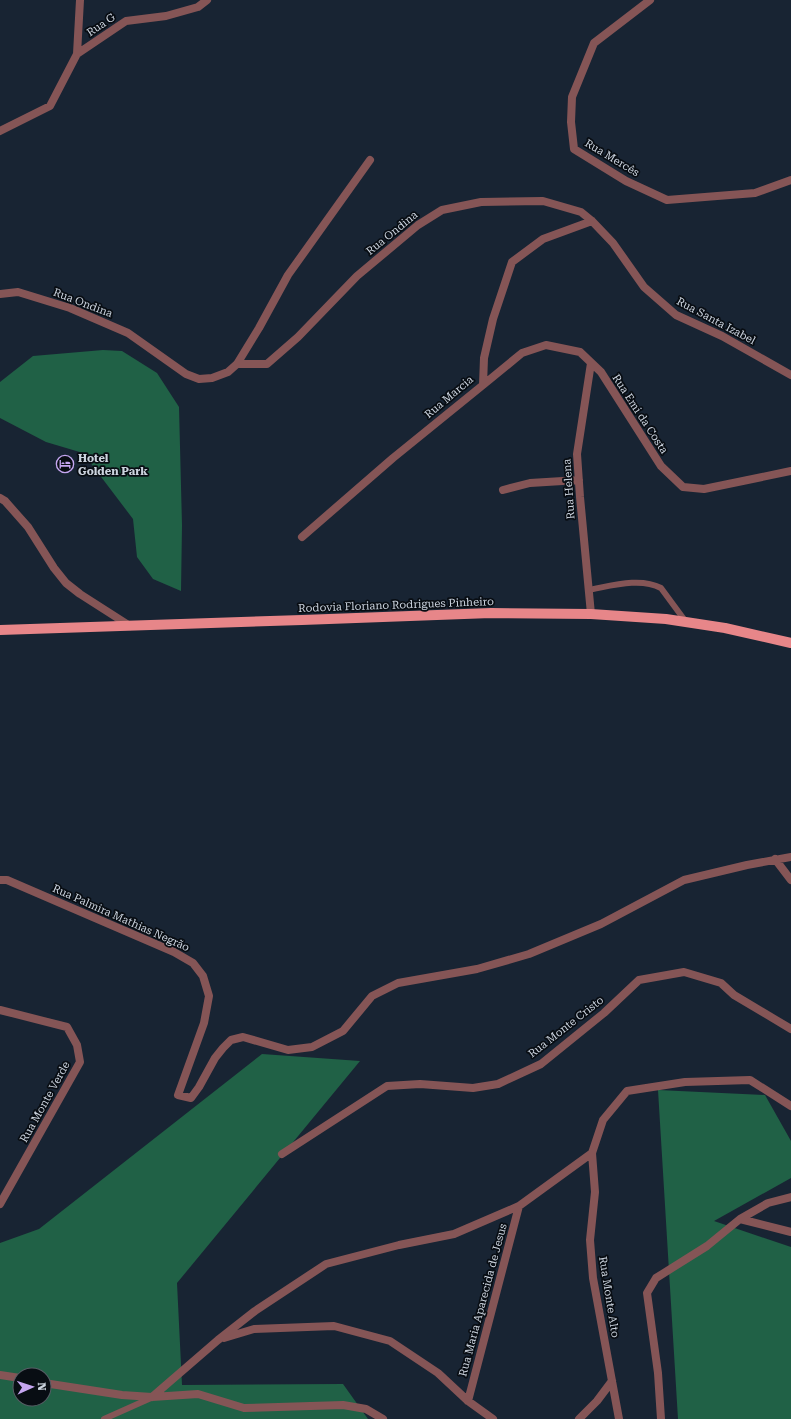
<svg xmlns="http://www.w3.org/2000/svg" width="791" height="1419" font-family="'Roboto Serif',serif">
<rect width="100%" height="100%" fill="#182433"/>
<!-- forest -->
<path fill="#206146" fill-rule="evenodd" d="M103,350L122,351L157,373L179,407L182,525L181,591L153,579L137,557L133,519L83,453L46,442L0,418V382L33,356Z
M262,1054L360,1061L177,1283L182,1385L343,1384L368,1419H0V1243L39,1229ZM20,1375H44V1399H20Z
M658,1090L765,1095L791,1141V1178L714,1221L791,1247V1419H678Z"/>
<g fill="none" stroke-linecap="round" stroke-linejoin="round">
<!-- lane -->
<path stroke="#855556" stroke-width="6" d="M588,590C611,586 640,577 661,588L686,622
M104,1419L151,1398"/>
<!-- street -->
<path stroke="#855556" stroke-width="8" d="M650,0L594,43L572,97L571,122L574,149L626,181L667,200L755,193L791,180
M77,54L126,21L166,16L198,7L207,0
M0,131L50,106L77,54L80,0
M0,294L18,292L70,308L128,333L186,374L199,379L212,378L228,372L237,364L259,328L288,275L370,160
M591,363L577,454L580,497L591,614
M237,364H267L298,337L357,276L418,225L442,210L481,202L543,201L581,212L592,221L613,243L644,287L676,315L722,336L791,375
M483,385L522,353L546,345L580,352L601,372L661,466L683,487L704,489L791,471
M503,490L530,483L579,480
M0,498L5,501L28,527L54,568L66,583L80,594L130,626
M302,537L393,458L483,385L484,358L493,319L512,262L543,239L592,221
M775,859L791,880
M0,880H7L174,952L193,963L203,976L209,996L204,1023L178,1095L191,1098L199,1087L215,1058L223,1048L231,1040L243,1037L288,1050L312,1047L343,1031L372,996L398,983L477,969L529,954L601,924L684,880L747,865L791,857
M0,1010L67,1027L77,1045L80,1062L0,1204
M282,1154L387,1086L420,1084L473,1088L498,1084L541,1064L604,1013L639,980L684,972L721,983L734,995L791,1029
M740,1219L768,1203L791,1197
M224,1338L254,1329L334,1326L390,1341L438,1373L468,1401L493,1419
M0,1375L20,1378
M44,1383L122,1395L152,1397L198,1394L244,1408L343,1405L366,1409L383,1419
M152,1397L218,1340L255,1311L326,1264L399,1245L454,1234L519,1206L592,1153
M468,1401L519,1206
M579,1419L597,1401L612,1381
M619,1419L593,1278L590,1240L595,1192L592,1153L603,1120L627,1091L685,1082L750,1080L791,1106
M661,1419L658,1373L647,1293L656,1278L707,1246L740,1219L791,1232"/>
<!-- primary -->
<path stroke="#e78689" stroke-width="10" d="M0,630L302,620L491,613L591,614L666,619L725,628L791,643"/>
</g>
<!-- icons -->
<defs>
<symbol id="hotel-ring" viewBox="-11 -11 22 22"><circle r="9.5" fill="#080d13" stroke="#c5a6f0" stroke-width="1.5"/><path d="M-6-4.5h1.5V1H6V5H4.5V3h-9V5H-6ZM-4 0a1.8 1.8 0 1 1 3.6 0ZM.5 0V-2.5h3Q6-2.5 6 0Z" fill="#c5a6f0"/></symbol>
</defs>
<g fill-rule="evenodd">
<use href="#hotel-ring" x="55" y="454" width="20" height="20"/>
</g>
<g text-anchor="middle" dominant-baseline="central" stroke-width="3.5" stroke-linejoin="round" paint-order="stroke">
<!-- street labels -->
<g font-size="11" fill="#ccd4df" stroke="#080d13">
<text transform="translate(101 25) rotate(-34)">Rua G</text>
<text transform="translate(612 158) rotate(31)">Rua Mercês</text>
<text transform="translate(392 233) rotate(-39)">Rua Ondina</text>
<text transform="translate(83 303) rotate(21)">Rua Ondina</text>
<text transform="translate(716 321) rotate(28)">Rua Santa Izabel</text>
<text transform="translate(449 397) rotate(-40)">Rua Marcia</text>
<text transform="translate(640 414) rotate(57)">Rua Emi da Costa</text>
<text transform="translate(569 489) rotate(-94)">Rua Helena</text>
<text transform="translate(396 605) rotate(-2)">Rodovia Floriano Rodrigues Pinheiro</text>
<text transform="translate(121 918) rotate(24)">Rua Palmira Mathias Negrão</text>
<text transform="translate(566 1027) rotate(-38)">Rua Monte Cristo</text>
<text transform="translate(45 1102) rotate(-61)">Rua Monte Verde</text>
<text transform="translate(609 1297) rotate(81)">Rua Monte Alto</text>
<text transform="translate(483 1300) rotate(-75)">Rua Maria Aparecida de Jesus</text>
</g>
<!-- poi labels -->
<g font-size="11" font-weight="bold" fill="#ccd4df" stroke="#080d13" text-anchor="start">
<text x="78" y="458">Hotel<tspan x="78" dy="13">Golden Park</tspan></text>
</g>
</g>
<!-- north arrow -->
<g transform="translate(32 1387) rotate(87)"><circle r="19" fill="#080d13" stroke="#565d65"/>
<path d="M0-3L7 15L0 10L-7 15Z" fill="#c5a6f0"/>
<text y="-6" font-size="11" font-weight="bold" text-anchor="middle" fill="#ccd4df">N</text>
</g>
</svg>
